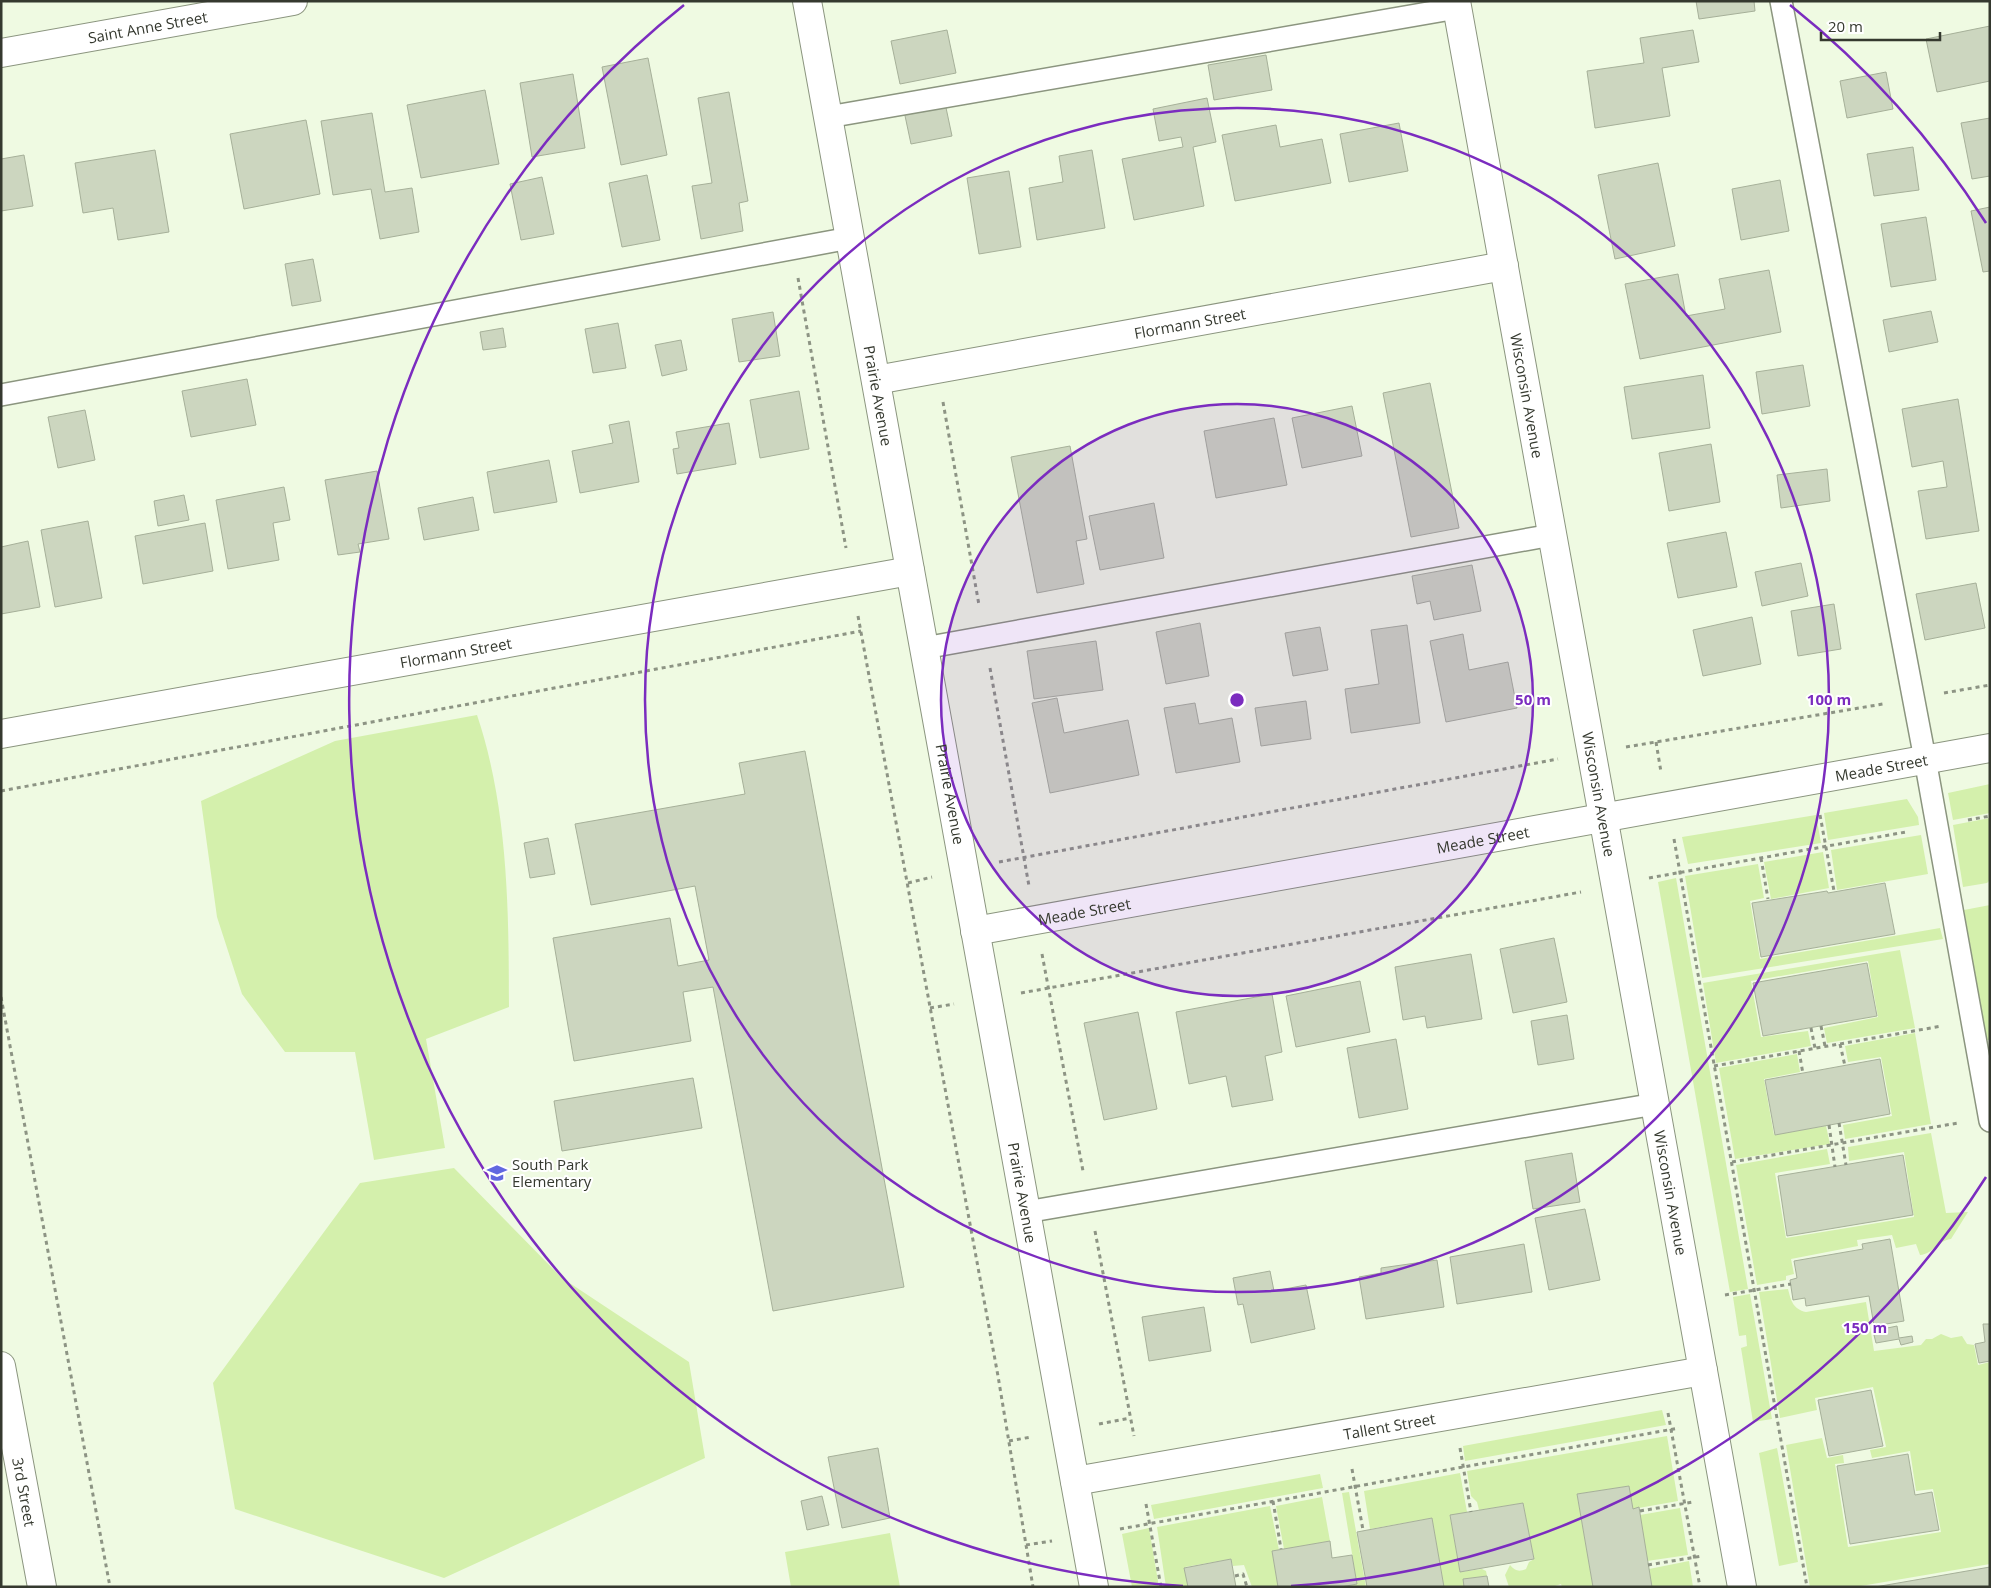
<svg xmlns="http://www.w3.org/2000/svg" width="1991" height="1588" font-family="'Open Sans',sans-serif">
<rect width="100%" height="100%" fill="#effae2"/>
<!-- green -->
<path fill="#d4f0ac" d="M477,715C508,807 509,911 509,1007L426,1039L445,1148L374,1160L355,1052H285L242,994L217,917L201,801L335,741Z
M1990,784V813L1953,820L1948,793Z
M1907,799L1918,817L1919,825L1828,840L1824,813Z
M1816,815L1821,843L1688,864L1682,837Z
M1990,818V880L1987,883L1963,887L1953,825Z
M1921,835L1928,874L1837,890L1831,850Z
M1823,852L1829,888L1771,899L1764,862Z
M1758,864L1764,898L1750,901L1760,959L1940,928L1943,939L1702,978L1685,876Z
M1676,878L1748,1289L1730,1292L1658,882Z
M1990,905V1040H1987L1964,910Z
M1900,950L1915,1028L1827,1043L1824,1028L1878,1017L1868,961L1751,981L1761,1037L1808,1031L1811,1046L1716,1063L1703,983Z
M1915,1033L1931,1124L1845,1139L1843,1125L1892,1116L1881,1057L1848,1062L1845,1046Z
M1797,1054L1800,1072L1764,1079L1774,1135L1826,1126L1830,1144L1735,1159L1719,1068Z
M1931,1133L1946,1213L1968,1212L1951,1239C1936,1241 1934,1254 1920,1255L1916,1244L1896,1248L1892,1235L1857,1240L1858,1246L1791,1259L1794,1274L1786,1276V1280L1757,1285L1736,1165L1827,1149L1830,1164L1775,1173L1786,1238L1914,1217L1904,1152L1849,1161L1848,1147Z
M454,1168L562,1278L689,1362L705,1458L444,1578L235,1509L213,1383L360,1183Z
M1788,1289C1791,1301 1793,1309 1806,1312L1866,1302L1874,1351L1921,1345L1926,1339H1932L1941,1334L1951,1338L1962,1336L1967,1344L1974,1345L1978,1365L1990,1362V1564L1855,1587H1810L1786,1445L1822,1438L1827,1458L1843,1455L1844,1463L1835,1464L1848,1547L1941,1532L1933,1489L1916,1491L1910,1451L1872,1458L1870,1450L1886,1447L1873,1387L1815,1398L1817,1410L1780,1418L1759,1292Z
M1750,1294L1772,1419L1753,1422L1741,1348L1747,1346L1746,1335L1739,1336L1733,1297Z
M1662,1410L1666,1425L1465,1461L1463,1446Z
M1667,1436L1678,1501L1633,1509L1629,1486L1577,1494L1593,1587H1562L1561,1584L1552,1587H1509L1505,1575L1510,1565C1515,1571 1519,1572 1526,1569L1529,1562L1534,1559L1523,1503L1479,1510L1477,1502L1471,1496L1467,1471Z
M1777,1448L1798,1562L1779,1566L1759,1453Z
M1460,1473L1467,1512L1450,1516L1460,1572L1482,1569L1486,1571L1487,1576L1463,1579L1464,1587H1444L1432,1518L1370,1529L1364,1491Z
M1320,1474L1323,1488L1154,1519L1151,1505Z
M1349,1492L1366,1587H1341L1357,1584L1342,1493Z
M1322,1497L1330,1541L1284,1549L1276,1506Z
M1270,1506L1279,1550L1272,1551L1278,1587H1252L1244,1565L1233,1566L1231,1559L1185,1567L1188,1587H1166L1157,1527Z
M1680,1508L1688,1555L1647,1561L1640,1515Z
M1149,1528L1159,1587H1132L1122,1534Z
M890,1533L900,1587H791L785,1552Z
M1689,1561L1693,1587H1652L1649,1569Z"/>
<!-- building -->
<path fill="#ccd6bf" stroke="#a6b099" d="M1696,1H1754L1755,11L1699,19Z
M1990,26V81L1937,92L1926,39Z
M947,30L956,73L900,84L891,41Z
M1693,30L1699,62L1662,68L1670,116L1595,128L1587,71L1644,63L1640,38Z
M1266,55L1272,90L1214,100L1208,65Z
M648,58L667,155L621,165L602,67Z
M1886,72L1893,109L1847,118L1840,81Z
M573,74L585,148L532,157L520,83Z
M485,90L499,164L421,178L407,105Z
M729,92L748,201L739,203L743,231L701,239L692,186L712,183L698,98Z
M1207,98L1216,142L1193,147L1204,206L1134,220L1122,159L1183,147L1181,137L1159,141L1153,109Z
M945,103L952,136L911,144L904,111Z
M372,113L385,192L412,188L419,232L380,239L371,189L333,195L321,121Z
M1990,118V176L1972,179L1961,123Z
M306,120L320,194L244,209L230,134Z
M1399,123L1408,171L1349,182L1340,134Z
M1276,125L1280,147L1322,139L1331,183L1235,201L1222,135Z
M1913,147L1919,190L1874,196L1867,154Z
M155,150L169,232L118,240L113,208L83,213L75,163Z
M1092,150L1105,228L1037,240L1029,188L1063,182L1059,156Z
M24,155L33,206L1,211V159Z
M1658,163L1675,246L1615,259L1598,175Z
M1009,171L1021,247L979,254L967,178Z
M647,175L660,240L622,247L609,183Z
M542,177L554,234L521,240L510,184Z
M1780,180L1789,231L1741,240L1732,189Z
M1990,207V271L1983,272L1971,211Z
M1926,217L1936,280L1891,287L1881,224Z
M313,259L321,301L292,306L285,264Z
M1769,270L1781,332L1640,359L1625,284L1678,274L1686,316L1725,309L1719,279Z
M1931,311L1938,342L1889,352L1883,320Z
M773,312L780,356L739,362L732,319Z
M618,323L626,368L593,373L585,329Z
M503,328L506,347L483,350L480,332Z
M681,340L687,370L662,376L655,345Z
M1803,365L1810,406L1762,414L1756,372Z
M1703,375L1710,428L1632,439L1624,387Z
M247,379L256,425L191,437L182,391Z
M1430,383L1459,528L1411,537L1383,393Z
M799,391L809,449L760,458L750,400Z
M1958,399L1979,531L1926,539L1918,491L1947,487L1943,461L1912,467L1902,409Z
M1352,406L1362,456L1302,468L1292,418Z
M85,410L95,460L58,468L48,417Z
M1274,418L1287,485L1216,498L1204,431Z
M629,421L639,482L580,493L572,451L613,443L609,425Z
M729,423L736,464L677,474L673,449L679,448L676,432Z
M1711,444L1720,502L1669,511L1659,453Z
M1070,446L1087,539L1076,541L1084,584L1037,593L1011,457Z
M549,460L557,502L494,513L487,472Z
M1827,469L1830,501L1781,508L1777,475Z
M377,471L389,539L358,544L360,552L338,555L325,480Z
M284,487L290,520L273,523L279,560L228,569L216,500Z
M184,495L189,520L158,526L154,501Z
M473,497L479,530L424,540L418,508Z
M1154,503L1164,558L1100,570L1089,516Z
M88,521L102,598L55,607L41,530Z
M205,523L213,571L143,584L135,536Z
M1726,532L1737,587L1678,598L1667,543Z
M28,541L40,607L1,614V547Z
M1801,563L1808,596L1762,606L1755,572Z
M1472,565L1481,611L1434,620L1430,601L1417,604L1412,576Z
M1976,583L1985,628L1925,640L1916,594Z
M1834,604L1841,649L1798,656L1791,611Z
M1752,617L1761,664L1703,676L1693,630Z
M1200,623L1209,676L1166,684L1156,632Z
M1407,625L1420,723L1351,733L1345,689L1379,684L1371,630Z
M1320,627L1328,670L1293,676L1285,633Z
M1463,634L1469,670L1508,662L1517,708L1446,722L1430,641Z
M1096,641L1103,690L1034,699L1027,651Z
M1057,698L1064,733L1128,720L1139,775L1050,793L1032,703Z
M1306,701L1311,739L1261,746L1255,708Z
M1195,703L1199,724L1232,718L1240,762L1176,773L1164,708Z
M805,751L904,1287L773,1311L713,987L683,992L691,1041L574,1061L553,938L670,918L678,966L709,960L695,886L591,905L575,824L745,794L739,763Z
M548,838L555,874L530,878L524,843Z
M1885,883L1895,934L1761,957L1752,903L1827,891L1828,893Z
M1554,938L1567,1002L1513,1013L1500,949Z
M1471,954L1482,1019L1427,1028L1425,1016L1403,1020L1395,967Z
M1867,963L1877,1016L1763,1036L1753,983Z
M1360,981L1370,1032L1296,1047L1286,996Z
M1272,994L1282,1052L1265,1056L1273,1100L1232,1107L1226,1076L1189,1084L1176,1012Z
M1138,1012L1157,1109L1104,1120L1084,1023Z
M1567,1015L1574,1059L1538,1065L1531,1021Z
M1396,1039L1408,1109L1359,1118L1347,1048Z
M1880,1059L1890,1114L1775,1135L1765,1080Z
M693,1078L702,1128L562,1151L554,1101Z
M1572,1153L1580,1202L1533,1209L1525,1161Z
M1903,1155L1913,1215L1787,1236L1778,1176Z
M1585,1209L1600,1280L1549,1290L1535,1218Z
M1890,1239L1904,1321L1874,1326L1869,1296L1806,1306L1805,1298L1793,1300L1790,1280L1797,1278L1794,1261L1863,1249L1862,1244Z
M1524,1244L1532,1292L1457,1304L1450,1257Z
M1437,1260L1444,1307L1366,1319L1359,1277L1381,1273V1268Z
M1270,1271L1274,1291L1306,1285L1315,1329L1251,1343L1243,1304L1238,1305L1233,1278Z
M1204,1307L1211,1351L1149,1361L1142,1317Z
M1983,1324H1990V1361L1979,1363L1975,1344L1985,1342Z
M1897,1326L1899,1338L1912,1336L1913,1342L1901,1345L1899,1339L1876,1343L1873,1331Z
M1871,1390L1883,1446L1829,1456L1818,1400Z
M878,1448L890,1518L842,1528L828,1457Z
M1908,1454L1915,1495L1932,1492L1939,1530L1850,1544L1837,1466Z
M1629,1486L1633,1509L1639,1507L1652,1587H1593L1577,1494Z
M822,1496L829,1525L807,1530L801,1501Z
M1523,1503L1534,1559L1460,1572L1450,1515Z
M1432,1518L1444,1587H1367L1357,1532Z
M1330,1541L1332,1558L1352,1555L1357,1584L1341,1587H1278L1272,1551Z
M1231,1559L1236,1587H1188L1184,1568Z
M1990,1567V1587H1875Z
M1487,1576L1489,1587H1464L1463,1579Z"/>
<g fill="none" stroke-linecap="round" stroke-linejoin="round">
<defs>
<path id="service" d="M1781,1L1925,759L1990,1121
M828,117L1457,8
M1,395L850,238
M924,648L1552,535
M1026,1212L1655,1104"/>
<g id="minor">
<path id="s1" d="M807,1L1094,1587"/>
<path id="s2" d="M1456,1L1742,1587"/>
<path id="s3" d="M1,53L293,1"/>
<path id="s4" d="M876,380L1504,266"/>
<path id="s5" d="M1,734L910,571"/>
<path id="s6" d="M975,931L1990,748"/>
<path id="s7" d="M1,1366L42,1587"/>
<path id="s8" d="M1075,1481L1703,1371"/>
</g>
</defs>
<!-- service casing -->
<use href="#service" stroke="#8b957f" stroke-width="24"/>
<!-- minor casing -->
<use href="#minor" stroke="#8b957f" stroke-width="30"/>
<!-- path -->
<path stroke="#8d9484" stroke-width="3" stroke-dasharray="4 4" stroke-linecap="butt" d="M798,278L846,548
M943,402L979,605
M858,616L998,1376L1033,1587
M990,668L1029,886
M1944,693L1990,685
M1656,742L1661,772
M1626,747L1883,704
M1,791L861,631
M1820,815L1834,891
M1968,820L1990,816
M1674,839L1807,1587
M1761,858L1768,899
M999,862L1558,759
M1649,878L1906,832
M908,883L932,877
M1042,954L1083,1171
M1021,993L1581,892
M1,997L110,1587
M930,1008L954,1004
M1821,1026L1825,1046
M1811,1028L1815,1048
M1840,1044L1845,1066
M1799,1051L1803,1074
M1714,1066L1942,1026
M1839,1123L1846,1165
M1829,1125L1835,1167
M1732,1162L1958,1123
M1095,1231L1134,1436
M1725,1295L1791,1284
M1668,1413L1700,1587
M1099,1424L1130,1418
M1009,1441L1031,1437
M1460,1448L1471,1512
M1352,1469L1363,1530
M1273,1501L1281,1549
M1146,1504L1161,1587
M1640,1511L1693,1502
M1120,1529L1679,1428
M1026,1545L1052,1541
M1648,1565L1702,1556
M1235,1576L1243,1574L1247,1587"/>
<!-- service -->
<use href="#service" stroke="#fff" stroke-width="21"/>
<!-- minor -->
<use href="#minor" stroke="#fff" stroke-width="28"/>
</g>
<!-- distance rings -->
<circle cx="1237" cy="700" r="296" fill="#7b2cbf" fill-opacity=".12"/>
<g fill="none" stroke="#7b2cbf" stroke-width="2.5">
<circle cx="1237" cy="700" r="296"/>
<circle cx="1237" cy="700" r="592"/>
<path d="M1986 1177A888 888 0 0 1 1291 1586M1183 1586A888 888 0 0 1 684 5M1790 5A888 888 0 0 1 1986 223"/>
</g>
<!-- icons -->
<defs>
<symbol id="school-bare" viewBox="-9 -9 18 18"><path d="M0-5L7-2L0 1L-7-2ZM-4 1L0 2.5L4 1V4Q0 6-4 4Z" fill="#6168e0" stroke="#fff" stroke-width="2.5" paint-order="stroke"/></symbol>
</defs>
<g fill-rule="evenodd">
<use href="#school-bare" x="483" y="1159" width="28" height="28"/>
</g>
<g text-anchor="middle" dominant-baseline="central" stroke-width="4" stroke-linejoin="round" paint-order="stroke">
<!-- street labels -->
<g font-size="15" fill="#35392f" stroke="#fff">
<text stroke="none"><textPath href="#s3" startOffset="149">Saint Anne Street</textPath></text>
<text stroke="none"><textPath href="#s4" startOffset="319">Flormann Street</textPath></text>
<text stroke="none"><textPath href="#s1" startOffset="401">Prairie Avenue</textPath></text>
<text stroke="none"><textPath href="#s2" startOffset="401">Wisconsin Avenue</textPath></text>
<text stroke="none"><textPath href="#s5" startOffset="462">Flormann Street</textPath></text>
<text stroke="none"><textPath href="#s6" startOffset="921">Meade Street</textPath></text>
<text stroke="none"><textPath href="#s1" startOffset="806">Prairie Avenue</textPath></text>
<text stroke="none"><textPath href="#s2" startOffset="806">Wisconsin Avenue</textPath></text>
<text stroke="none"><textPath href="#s6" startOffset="516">Meade Street</textPath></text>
<text stroke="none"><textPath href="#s6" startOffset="111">Meade Street</textPath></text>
<text stroke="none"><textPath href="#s1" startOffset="1211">Prairie Avenue</textPath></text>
<text stroke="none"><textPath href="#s2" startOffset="1211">Wisconsin Avenue</textPath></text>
<text stroke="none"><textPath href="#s8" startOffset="319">Tallent Street</textPath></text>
<text stroke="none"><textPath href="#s7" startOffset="128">3rd Street</textPath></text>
</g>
<!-- poi labels -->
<g font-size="15" fill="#35392f" stroke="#fff" text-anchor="start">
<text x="512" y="1164">South Park<tspan x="512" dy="17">Elementary</tspan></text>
</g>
</g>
<circle cx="1237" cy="700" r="8" fill="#7b2cbf" stroke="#fff" stroke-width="2.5"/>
<g font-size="15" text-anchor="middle" font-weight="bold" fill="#7b2cbf" stroke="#fff" stroke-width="4" stroke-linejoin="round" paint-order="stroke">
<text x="1533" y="705">50 m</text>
<text x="1829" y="705">100 m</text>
<text x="1865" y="1333">150 m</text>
</g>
<!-- border -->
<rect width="1991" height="1588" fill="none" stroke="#35392f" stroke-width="5"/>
<!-- scale -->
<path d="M1821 32v8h119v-8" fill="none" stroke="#35392f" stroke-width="2.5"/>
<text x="1828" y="32" font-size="15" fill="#35392f" stroke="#ffffff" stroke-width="4" paint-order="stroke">20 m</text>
</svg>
